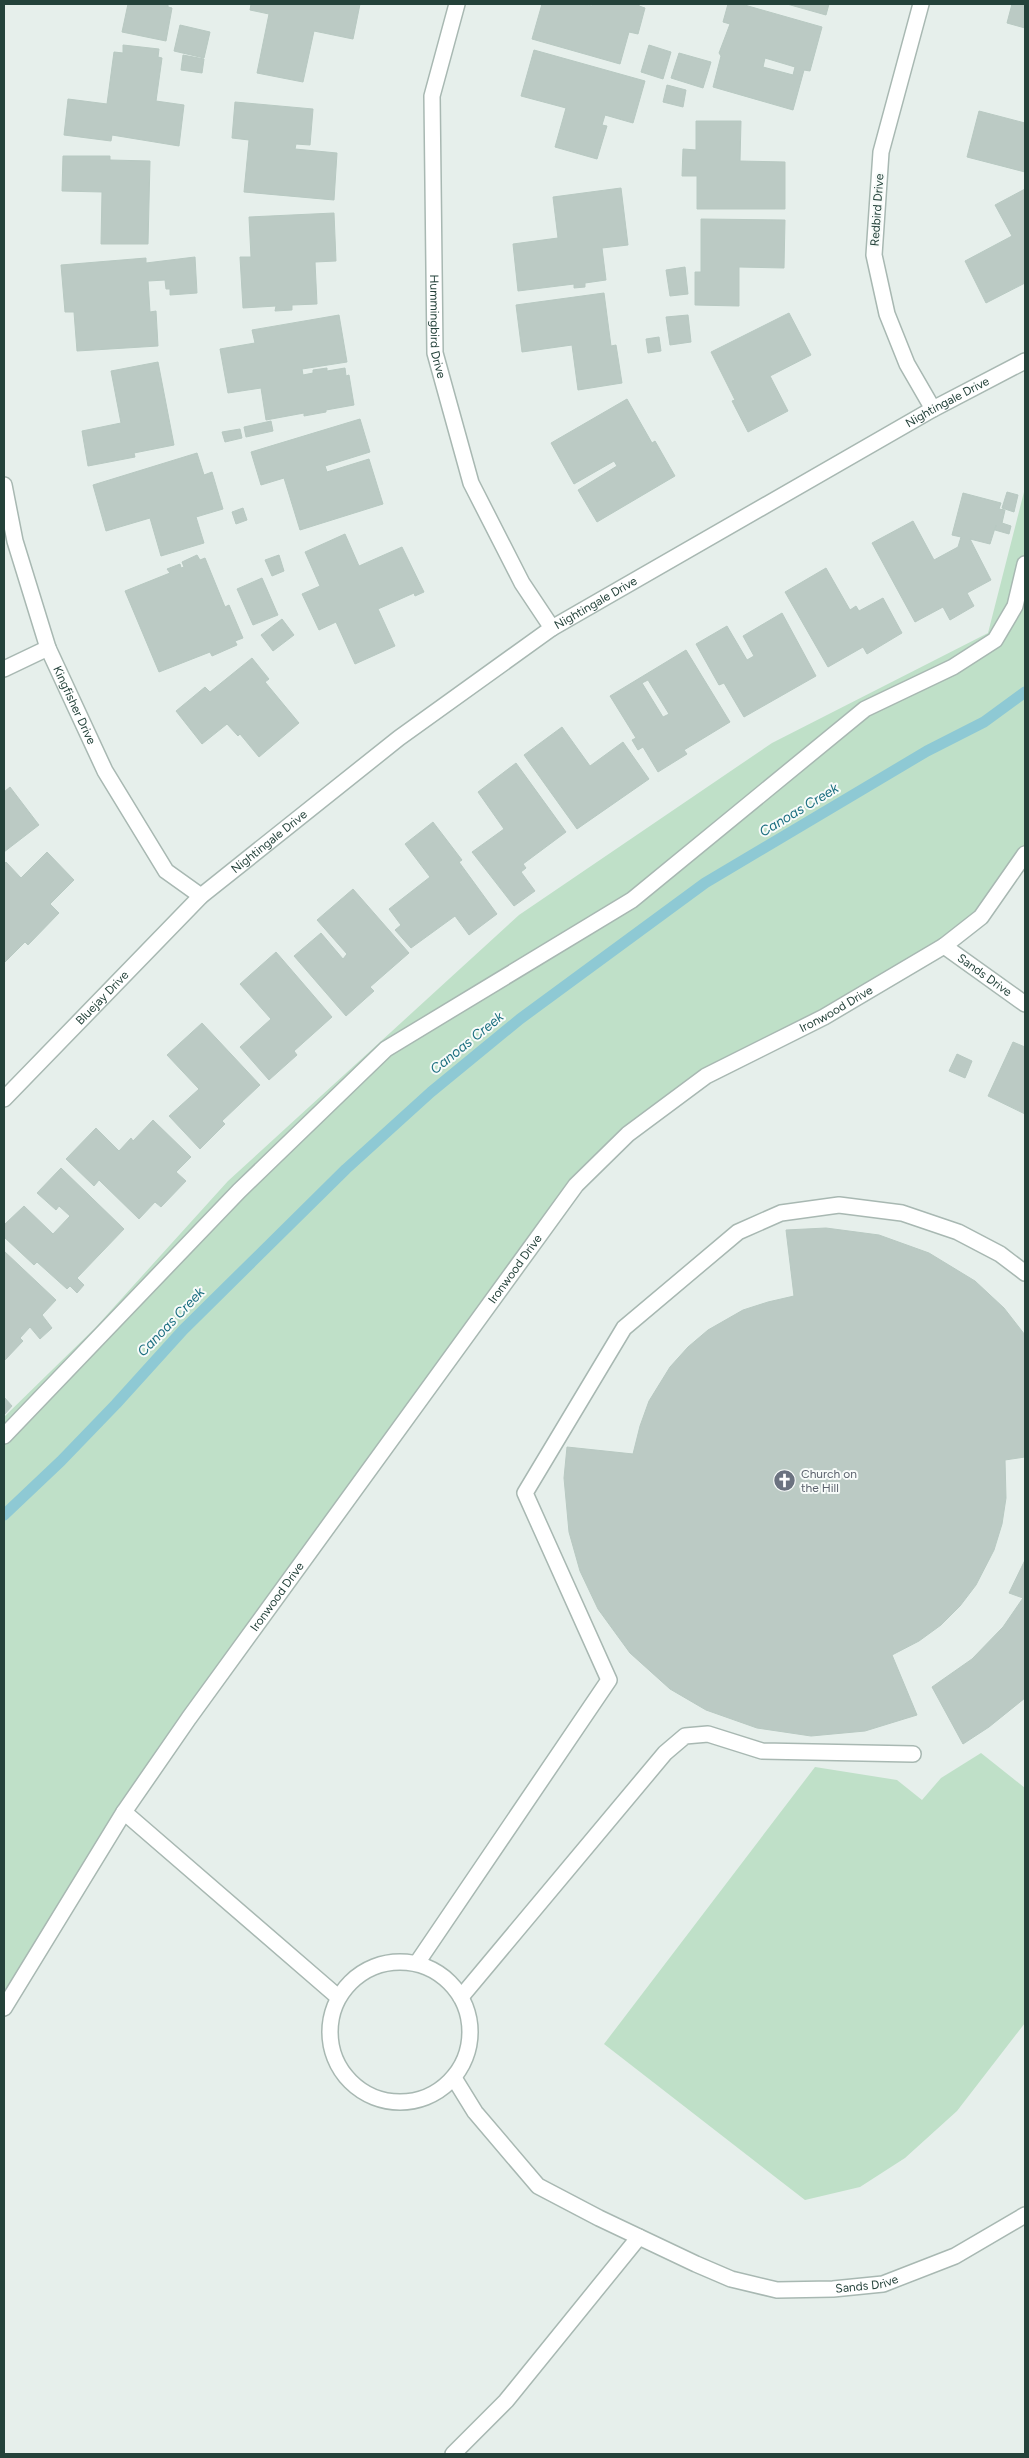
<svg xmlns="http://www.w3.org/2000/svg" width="1029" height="2458" font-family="Figtree,sans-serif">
<rect width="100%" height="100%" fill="#e6efeb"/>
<!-- green -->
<path fill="#bfe0c8" d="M1025,488V854L981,917L944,946L706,1076L576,1185L189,1718L4,2009V1417L95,1328L228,1181L519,915L772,743L988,633Z
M981,1753L1025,1788V2023L957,2111L905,2158L860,2187L805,2200L604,2044L815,1767L897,1780L922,1800L941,1778Z"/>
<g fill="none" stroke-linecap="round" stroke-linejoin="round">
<!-- stream -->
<path stroke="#8ec9d4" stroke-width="11" d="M4,1515L61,1461L116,1404L183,1330L346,1169L431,1092L520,1019L705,883L927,751L984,722L1025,692"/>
</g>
<!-- building -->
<path fill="#bbcac4" stroke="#b8c9c2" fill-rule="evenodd" d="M128,4H168V7L172,8L166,41L122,32Z
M251,4H360L353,39L314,31L303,82L257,73L269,14L250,10Z
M542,4H583L592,6V4H639V6L645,8L638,34L629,32L620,64L532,39Z
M728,4H741L822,27L810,71L804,70L793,110L713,87L721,56L719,53L730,24L723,22ZM765,58L795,67L793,75L763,67Z
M787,4H829L826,15Z
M1012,4H1025V28L1007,23Z
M180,25L210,32L204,58L174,51Z
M123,45L159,49L158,57L162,58L156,101L184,105L179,146L112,135L111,141L64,135L68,99L107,104L114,52L123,53Z
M649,45L671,52L663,79L641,72Z
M534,50L645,81L633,123L605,115L602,125L607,126L597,159L555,147L566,108L521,96Z
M679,53L711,62L703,88L671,78Z
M183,55L204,59L202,73L181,70Z
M667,85L686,90L683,107L663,102Z
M235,102L313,109L310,145L296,144L295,149L337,153L334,200L244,192L249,140L232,138Z
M979,111L1025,123V172L967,157Z
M696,121H741L740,161L785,162V209H697V176H682L683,149L696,150Z
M63,156H110V160L150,161L148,244H101L102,192L62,191Z
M621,188L628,245L602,248L606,280L585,283V287L574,288V284L518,291L513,244L558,238L553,197Z
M1025,189V283L986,303L965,261L1012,236L995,205Z
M334,213L336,261L315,262L317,304L292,305V310L275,311L276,306L243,308L240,257H251L249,217Z
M701,219L785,220L784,268L739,267V306L695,305V272H701Z
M195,257L197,293L170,295V289H166L165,280L148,281L150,312L156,311L158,346L77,351L74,312H65L61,265L146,258V263Z
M685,267L688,294L670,296L666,270Z
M604,293L611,346L616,345L622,383L578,390L572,345L522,352L516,305Z
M789,313L811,355L770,376L788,411L748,432L732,401L735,400L711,352Z
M339,315L347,362L302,369L303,375L313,373V370L327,368V371L345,368L346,376L349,375L354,405L326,410V412L304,416V413L266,420L261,388L228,393L220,349L255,343L252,330Z
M688,315L691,342L670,345L666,317Z
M659,337L661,351L648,353L646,339Z
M158,362L174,445L134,453L135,457L88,466L82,431L121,423L111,371Z
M627,399L652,443L655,441L675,476L597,522L578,490L617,466L614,461L574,484L551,443Z
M360,419L370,452L325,466L327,472L369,459L383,504L300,530L284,478L261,485L251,452Z
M271,421L273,431L246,437L244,427Z
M240,429L242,438L225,442L222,432Z
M197,453L204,475L212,472L223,509L196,517L204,543L161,556L150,518L106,531L93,485Z
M1007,492L1018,495L1014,512L1002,508Z
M963,493L1001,503L999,509L1005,510L1002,523L1011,526L1009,534L995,530L996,525L990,544L970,539L991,580L967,593L974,606L950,620L943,607L915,622L872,543L913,521L934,560L958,547L961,537L952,535Z
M243,508L247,520L236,524L232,512Z
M345,534L359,566L402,547L424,592L415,596L414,593L378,609L395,646L355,664L336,622L319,630L302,594L320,586L305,552Z
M197,555L200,560L205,558L225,607L229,605L243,638L235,641L237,645L212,656L210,652L159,672L125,591L170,573L167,569L180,564L181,568L184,567L182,562Z
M279,555L284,571L272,576L265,560Z
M826,568L850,610L856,606L859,611L883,598L902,633L867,654L863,647L828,667L785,592Z
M262,578L278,615L253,625L237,589Z
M782,613L816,676L744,717L724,683L719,685L696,644L727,626L747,660L754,656L743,636Z
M282,619L294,635L273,651L261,635Z
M686,650L730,722L684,750L687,754L658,772L643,747L638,750L632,740L636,738L610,696ZM648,680L669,714L663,717L642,683Z
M252,658L269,679L265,682L299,723L259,757L240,734L238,736L227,724L202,744L176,711L205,687L210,692Z
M562,727L590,766L623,742L649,779L577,829L524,755Z
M516,763L566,832L523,864L526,868L521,872L535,891L514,906L472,852L504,829L478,792Z
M10,787L39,825L4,852V792Z
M433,822L462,860L459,862L497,914L469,935L455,916L411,948L395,930L401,925L389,909L430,877L405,844Z
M47,852L74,880L50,904L59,913L28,945L25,942L4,963V864L6,862L21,878Z
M353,889L409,953L370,987L374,991L346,1016L294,956L321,933L343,959L347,954L317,920Z
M276,952L332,1017L294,1051L297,1055L269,1080L240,1047L271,1019L240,984Z
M202,1023L260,1085L222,1121L225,1124L200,1149L169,1116L199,1089L167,1055Z
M1013,1042L1025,1047V1114L988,1096Z
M957,1054L972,1061L965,1078L949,1071Z
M153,1120L191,1157L176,1172L186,1181L161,1207L155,1202L139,1219L99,1180L94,1186L66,1159L96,1128L119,1151L131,1138L133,1141Z
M61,1168L124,1229L77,1278L84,1285L77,1293L70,1286L67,1289L37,1262L34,1265L4,1237L5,1224L24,1206L53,1234L70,1216L59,1206L56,1210L37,1193Z
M826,1228L879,1235L929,1253L975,1281L1004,1308L1025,1335V1457L1005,1460L1006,1498L1002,1524L994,1550L976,1585L960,1606L941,1625L919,1641L892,1655L917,1715L865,1731L811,1736L757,1728L706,1710L670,1689L630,1653L598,1609L580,1571L569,1532L564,1478L567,1447L633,1454L640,1426L649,1401L670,1367L688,1347L708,1330L743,1310L768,1302L794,1296L786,1230Z
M4,1251L56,1300L42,1315L52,1328L40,1339L30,1327L20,1338L23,1341L4,1361Z
M4,1397L12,1406L4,1415Z
M1025,1560V1698L989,1727L963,1744L932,1687L972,1659L1003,1627L1023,1598L1009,1593Z"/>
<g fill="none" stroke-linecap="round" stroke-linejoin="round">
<defs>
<g id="service">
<path id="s1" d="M944,946L1025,1004"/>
<path d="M4,1436L239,1191L386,1049L632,900L865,709L953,667L995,640L1015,606L1025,564"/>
<path d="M124,1812L338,1997"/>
<circle cx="400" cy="2032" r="70"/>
<path d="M417,1963L609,1680L525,1493L624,1328L738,1232L781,1213L839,1205L902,1213L958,1232L1000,1254L1025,1273"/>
<path d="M461,1997L665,1753L685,1736L708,1734L762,1751L913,1754"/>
<path id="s2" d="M4,2008L124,1812L189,1718L576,1185L628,1134L706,1076L824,1017L944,946L981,917L1025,854"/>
<path id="s3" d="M454,2078L475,2112L538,2186L599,2218L696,2264L731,2279L777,2290L833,2289L883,2284L955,2256L1025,2215"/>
<path d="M453,2454L506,2401L639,2237"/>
</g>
<g id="minor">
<path id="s4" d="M457,4L432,96L435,353L471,483L522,583L552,628"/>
<path d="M921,4L881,152L874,255L887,314L907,364L933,409"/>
<path id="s5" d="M4,485L15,541L48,648L105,771L166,871L201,896"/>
<path d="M4,669L48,648"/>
<path id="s6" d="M4,1099L201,896L399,738L552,628L933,409L1025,361"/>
</g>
</defs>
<!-- service casing -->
<use href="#service" stroke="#a8b8b2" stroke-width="18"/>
<!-- minor casing -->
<use href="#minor" stroke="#a8b8b2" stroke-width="18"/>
<!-- service -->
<use href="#service" stroke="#fff" stroke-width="15"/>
<!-- minor -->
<use href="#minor" stroke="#fff" stroke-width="15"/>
</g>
<!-- icons -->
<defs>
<symbol id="church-disc" viewBox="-11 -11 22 22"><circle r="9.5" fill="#6b7280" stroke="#f7fbf9"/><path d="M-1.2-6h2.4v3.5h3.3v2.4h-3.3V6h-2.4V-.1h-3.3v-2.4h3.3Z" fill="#fff"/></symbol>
</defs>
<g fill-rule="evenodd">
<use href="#church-disc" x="772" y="1468" width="25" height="25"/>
</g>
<g text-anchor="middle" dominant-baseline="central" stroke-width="4" stroke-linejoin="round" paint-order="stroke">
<!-- street labels -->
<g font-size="12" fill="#24423a" stroke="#f7fbf9">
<text transform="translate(877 210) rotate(-86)">Redbird Drive</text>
<text stroke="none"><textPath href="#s4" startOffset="326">Hummingbird Drive</textPath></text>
<text stroke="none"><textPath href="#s6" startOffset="1180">Nightingale Drive</textPath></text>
<text stroke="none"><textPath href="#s6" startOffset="775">Nightingale Drive</textPath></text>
<text stroke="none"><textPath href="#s5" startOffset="232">Kingfisher Drive</textPath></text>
<text stroke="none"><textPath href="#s6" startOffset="370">Nightingale Drive</textPath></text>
<text stroke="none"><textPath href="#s1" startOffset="50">Sands Drive</textPath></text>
<text stroke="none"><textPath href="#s6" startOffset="141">Bluejay Drive</textPath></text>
<text stroke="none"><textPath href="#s2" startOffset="1319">Ironwood Drive</textPath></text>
<text stroke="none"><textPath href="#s2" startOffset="899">Ironwood Drive</textPath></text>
<text stroke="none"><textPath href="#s2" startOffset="494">Ironwood Drive</textPath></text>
<text stroke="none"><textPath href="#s3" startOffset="489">Sands Drive</textPath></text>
</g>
<!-- worship labels -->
<g font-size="12" fill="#5b616d" stroke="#f7fbf9" text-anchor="start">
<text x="801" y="1474">Church on<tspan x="801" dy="14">the Hill</tspan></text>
</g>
<!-- water labels -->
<g font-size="14" font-style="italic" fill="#1c6f80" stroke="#f7fbf9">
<text transform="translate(799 810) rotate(-31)">Canoas Creek</text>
<text transform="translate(467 1043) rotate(-39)">Canoas Creek</text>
<text transform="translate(171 1322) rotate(-46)">Canoas Creek</text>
</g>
</g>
<!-- border -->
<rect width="1029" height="2458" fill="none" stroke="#24423a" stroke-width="10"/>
</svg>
